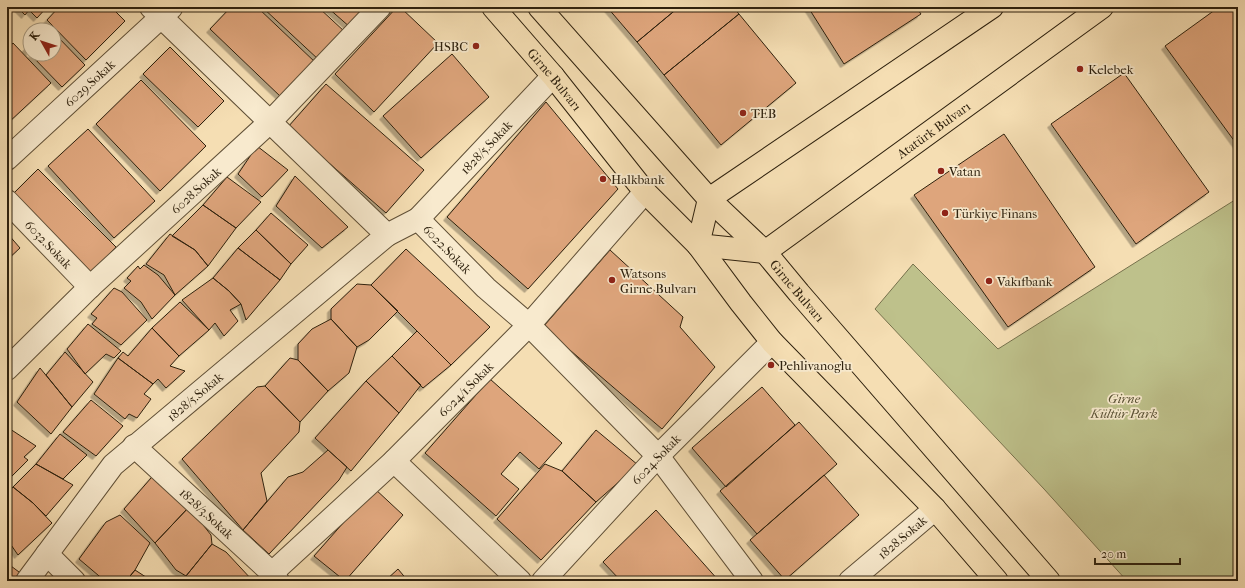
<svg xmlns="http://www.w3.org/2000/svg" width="1245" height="588" font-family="'IM FELL French Canon',serif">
<defs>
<filter id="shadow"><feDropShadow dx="-3.5" dy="3.5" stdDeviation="0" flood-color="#0004"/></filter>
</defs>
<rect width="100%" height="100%" fill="#f5deb3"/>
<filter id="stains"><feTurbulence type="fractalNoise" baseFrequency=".005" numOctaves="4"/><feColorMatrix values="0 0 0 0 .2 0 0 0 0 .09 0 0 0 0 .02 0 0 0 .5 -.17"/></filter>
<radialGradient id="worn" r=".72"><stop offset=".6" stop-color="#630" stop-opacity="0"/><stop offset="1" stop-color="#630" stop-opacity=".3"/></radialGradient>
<!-- green -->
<path fill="#bec18b" stroke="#76714c" d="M1238,198V581H1127L1044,489L875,309L913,264L998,349Z"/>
<!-- building -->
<path fill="#dea57b" stroke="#2e210e" filter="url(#shadow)" d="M17,7H47L37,18L29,10L25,15Z
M59,7H111L125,21L86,60L47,20Z
M231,7H257L316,63L282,98L210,29Z
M262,7H318L345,32L319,60Z
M327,7H371L351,28Z
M397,7H400L438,43L374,112L335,74Z
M607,7H679L637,42Z
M679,7H733L739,14L664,75L637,42Z
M808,7H916L921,14L844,64Z
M1219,7H1238V146L1165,46Z
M739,14L796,83L721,145L664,75Z
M54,33L85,65L62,87L30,54H54Z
M13,43L51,83L8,123L7,121V50Z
M30,44V54L25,49Z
M170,47L224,101L198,127L143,74Z
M452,54L489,97L421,158L383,116Z
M1124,73L1209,192L1136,244L1051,124Z
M141,80L206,146L160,191L96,124Z
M326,84L424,170L386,213L288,127Z
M546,102L618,189L528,289L447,217Z
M88,129L155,201L114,238L48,166Z
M1004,134L1095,267L1008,327L914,195Z
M257,146L288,170L262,197L238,174Z
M38,169L116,247L91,272L14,193Z
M295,176L348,227L322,248L276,206Z
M227,177L261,202L236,228L203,205Z
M203,205L236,228L208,266L195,250L172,236Z
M271,213L308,245L291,264L256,230Z
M256,230L291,264L280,280L238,248Z
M7,233L20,248L7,260Z
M170,234L195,250L208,266L175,295L164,275L146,264Z
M238,248L280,280L246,320L241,304L229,291L213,278Z
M406,249L490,327L451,365L371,285Z
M610,250L683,317L680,327L715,367L662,429L543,327Z
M144,265L158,275L175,295L152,319L141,302L124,288L131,281L127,278L138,266L140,269Z
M213,278L229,291L241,304L230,310L238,321L224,336L215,323L209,330L182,300Z
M357,284L371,285L398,311L369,340L357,347L331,319V309Z
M114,288L122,292L147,320L121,345L92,324L97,318L91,314Z
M180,302L209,330L179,356L152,328Z
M331,319L357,347L349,373L328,391L298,360V344L312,329Z
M88,324L121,351L114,358L106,354L85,374L67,349Z
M152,328L179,356L170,366L185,371L166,388L158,379L153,384L118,358L123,352L128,356Z
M417,331L451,365L423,388L392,356Z
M65,352L93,382L72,407L46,375Z
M392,356L421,385L399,413L366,381Z
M118,358L153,384L144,394L151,399L137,418L129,414L125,419L94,394Z
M290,358L298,360L328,391L300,422L265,386Z
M40,368L72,407L51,434L17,402Z
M490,379L562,443L539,469L520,452L501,474L519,489L496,516L425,453Z
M366,381L399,413L351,471L315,438Z
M265,386L300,422L299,432L261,473L267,501L243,530L182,459L257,387Z
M762,387L795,425L726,487L692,448Z
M91,400L123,426L96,456L63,432Z
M799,422L837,464L757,534L720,491Z
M7,427L36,446L24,457L28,460L7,481Z
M596,430L638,465L596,502L562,471Z
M60,434L87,455L63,479L36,464Z
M328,450L347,467L339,480L269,554L243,530L288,477L303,472Z
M36,464L73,485L46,516L33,503L13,487Z
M545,464L562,471L596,502L541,560L497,519Z
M158,470L189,507L155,543L124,509Z
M824,475L859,515L785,580L750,540Z
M13,487L33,503L52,523L18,555L7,539V494Z
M374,488L403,515L345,581L314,556Z
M189,507L211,535L212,544L186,576L176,570L155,543Z
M656,510L719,581H621L603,562Z
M120,515L150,543L135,570L126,581H105L79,559L106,522Z
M212,544L226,552L253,581H190L186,576Z
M7,563L23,575L19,581H7Z
M398,569L408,581H385Z
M135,570L152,581H126Z"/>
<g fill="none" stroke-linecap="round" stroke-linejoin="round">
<defs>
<g id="minor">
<path id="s1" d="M151,7L387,235L418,219L486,288L529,325L658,456L752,581"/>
<path id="s2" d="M7,159L171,8"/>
<path id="s3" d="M7,201L90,287"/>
<path id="s4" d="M418,219L553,76"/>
<path id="s5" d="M7,369L90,287L270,122L380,7"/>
<path id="s6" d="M134,446L272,573L278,581"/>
<path d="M394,461L520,581"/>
<path d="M47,554L74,581"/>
<path id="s7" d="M272,573L394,461L529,325L645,192"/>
<path id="s8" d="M27,581L113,465L387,235"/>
<path id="s9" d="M543,581L658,456L772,342"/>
<path id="s10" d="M850,581L935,509"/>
</g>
<g id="major">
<path id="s11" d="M493,7L553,76L645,192L698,245L741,303L772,342L935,509L997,581"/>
<path id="s12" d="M539,7L709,199L765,252L799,293L1049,581"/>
<path d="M698,245L709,199L992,7"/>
<path d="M698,245L765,252"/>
<path id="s13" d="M765,252L1102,7"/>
</g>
</defs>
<!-- minor casing -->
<use href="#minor" stroke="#605037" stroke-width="24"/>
<!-- major casing -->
<use href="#major" stroke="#2e210e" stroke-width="24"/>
<!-- minor -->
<use href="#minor" stroke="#f8eace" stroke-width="22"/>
<!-- major -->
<use href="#major" stroke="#f5deb3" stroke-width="22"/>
</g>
<!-- markers -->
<g fill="#8f2418" stroke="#f8eace" stroke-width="1.5">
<circle cx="476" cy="46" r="4"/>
<circle cx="1080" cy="69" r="4"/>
<circle cx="743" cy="113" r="4"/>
<circle cx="941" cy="171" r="4"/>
<circle cx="603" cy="179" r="4"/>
<circle cx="945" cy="213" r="4"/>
<circle cx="612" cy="280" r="4"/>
<circle cx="989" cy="281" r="4"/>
<circle cx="771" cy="365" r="4"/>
</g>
<g text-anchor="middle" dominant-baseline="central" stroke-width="3.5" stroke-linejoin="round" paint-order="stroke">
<!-- poi labels -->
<g font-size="13" fill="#2e210e" stroke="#f8eace" text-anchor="start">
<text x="468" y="46" text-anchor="end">HSBC</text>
<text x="1088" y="69">Kelebek</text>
<text x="751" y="113">TEB</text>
<text x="949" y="171">Vatan</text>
<text x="611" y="179">Halkbank</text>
<text x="953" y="213">Türkiye Finans</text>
<text x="620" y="273">Watsons<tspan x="620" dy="15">Girne Bulvarı</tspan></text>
<text x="997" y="281">Vakıfbank</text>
<text x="779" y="365">Pehlivanoglu</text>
</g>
<!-- street labels -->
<g font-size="13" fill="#2e210e" stroke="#f8eace">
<text stroke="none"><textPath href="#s11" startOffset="95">Girne Bulvarı</textPath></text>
<text stroke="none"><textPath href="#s2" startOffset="112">6029.Sokak</textPath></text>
<text stroke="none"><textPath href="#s13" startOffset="208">Atatürk Bulvarı</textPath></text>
<text stroke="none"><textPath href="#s4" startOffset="99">1828/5.Sokak</textPath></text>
<text stroke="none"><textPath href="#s5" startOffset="260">6028.Sokak</textPath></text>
<text stroke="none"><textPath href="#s3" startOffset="60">6032.Sokak</textPath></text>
<text stroke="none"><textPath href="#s1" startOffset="405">6022.Sokak</textPath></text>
<text stroke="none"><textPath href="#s12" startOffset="384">Girne Bulvarı</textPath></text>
<text stroke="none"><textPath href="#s7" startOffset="267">6024/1.Sokak</textPath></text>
<text stroke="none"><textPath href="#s8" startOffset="251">1828/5.Sokak</textPath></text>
<text stroke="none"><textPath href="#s9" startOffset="166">6024.Sokak</textPath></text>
<text stroke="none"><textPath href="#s6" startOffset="99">1828/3.Sokak</textPath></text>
<text stroke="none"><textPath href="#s10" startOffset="68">1828.Sokak</textPath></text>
</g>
<!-- park labels -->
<g font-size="13" font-style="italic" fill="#595134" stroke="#f8eace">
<text x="1124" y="398">Girne<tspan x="1124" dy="15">Kültür Park</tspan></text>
</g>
</g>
<!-- margin -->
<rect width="1245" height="588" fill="none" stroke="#f5deb3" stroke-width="24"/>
<rect x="8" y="8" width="1229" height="572" fill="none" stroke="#2e210e" stroke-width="2"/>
<rect x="12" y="12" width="1221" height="564" fill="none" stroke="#2e210e"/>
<!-- north arrow -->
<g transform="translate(42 42) rotate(309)"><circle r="19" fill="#f8eace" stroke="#a79a81"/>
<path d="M0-3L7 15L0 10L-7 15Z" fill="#8f2418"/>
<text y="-6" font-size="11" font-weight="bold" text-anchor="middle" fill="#2e210e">K</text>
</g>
<!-- scale -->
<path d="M1095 558v6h85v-6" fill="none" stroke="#2e210e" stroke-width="2"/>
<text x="1101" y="558" font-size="12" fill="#2e210e" stroke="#f8eace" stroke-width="3" paint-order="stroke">20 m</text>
<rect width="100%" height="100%" filter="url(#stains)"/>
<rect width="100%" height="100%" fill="url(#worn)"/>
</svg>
